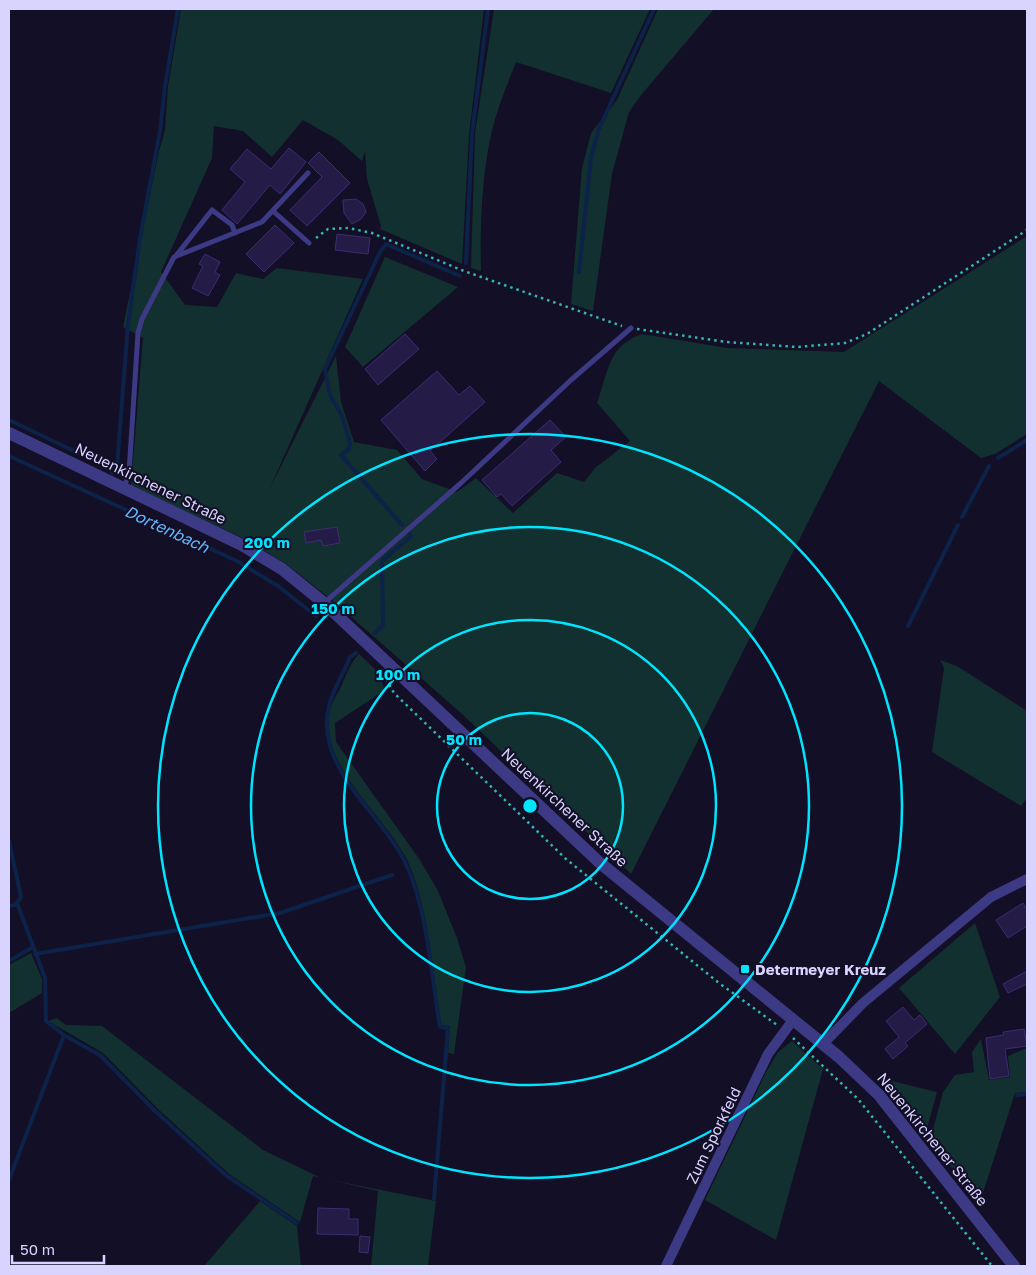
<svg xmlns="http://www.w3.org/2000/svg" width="1036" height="1275" font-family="'Golos Text',sans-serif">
<rect width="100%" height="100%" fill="#130f26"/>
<!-- green -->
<path fill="#12302f" d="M181,9H484L469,135L462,264L380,229L381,226L367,179L365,151L362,161L338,140L303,120L272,157L243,131L214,126L212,158L161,272L185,305L217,307L236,273L263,279L277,268L363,279L269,490L336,356L341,402L354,442L397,450L422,479L457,492L476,478L513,513L557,473L584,482L595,468L630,441L597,403C608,373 608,345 642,334L727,348L844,352L1027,236V434L995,454L981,458L879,381L631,874L461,713L333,601L286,564L245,539L131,486L143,338L123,327L159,151L165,130L168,86Z
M494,9H650L611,93L516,62C509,80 502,97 496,116C482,163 480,222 481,271L471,268L475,133Z
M658,9H714L642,94L629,112L612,174L593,311L571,304L582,168L591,133L617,100Z
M385,257L458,287L363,367L345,347Z
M359,654L378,672L385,690L335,723L336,742L420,860L438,891L457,938L466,967L454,1054L448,1053L450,1026L441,1025C433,975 429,908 408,862C386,815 315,765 331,707C333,700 338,693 341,687C346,675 350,663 359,654Z
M940,660L957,666L1027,711V798L1021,806L932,752L944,668Z
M975,923L1000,997L955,1054L899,988Z
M31,953L42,979V993L9,1013V965Z
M57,1018L66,1025L102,1026L263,1150L321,1178L436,1201L428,1266H371L378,1191L313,1176L300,1222L229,1174L158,1109L103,1053L48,1021Z
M981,1039L989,1080L1010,1077L1008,1056L1027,1048V1092L1015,1093L980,1202L930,1141L943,1092L955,1075L974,1072L972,1052Z
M792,1041L823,1069L776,1240L705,1200L766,1072L778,1052Z
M892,1081L937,1092L925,1136L884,1087Z
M260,1201L297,1226L301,1266H204Z"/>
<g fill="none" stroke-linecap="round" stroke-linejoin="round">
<!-- stream -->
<path stroke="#0c2248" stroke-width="4" d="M466,263L472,134L488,9
M579,272L591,158L598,131L654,9
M9,420L114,470
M9,456L237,561L278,586L316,616
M998,458L1027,440
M112,473L117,466L128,325L140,238L160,131L165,86L178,9
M962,517L989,466
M402,525L341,455L349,449L350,443L342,416L330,395L325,369L380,252L386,244L460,276
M908,626L958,525
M375,633L383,625L382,561L411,536L410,534
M356,653L350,657C344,673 333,689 329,706C314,769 382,813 406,864C428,912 431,975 440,1027L448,1028L434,1199
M9,841L21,897L15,905L9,906
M35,954L280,913L392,875
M9,961L33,947
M64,1035L101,1056L154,1110L227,1176L297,1223
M1017,1095L1027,1094
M9,1180L64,1035L46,1021L45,978L17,903"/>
</g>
<!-- building -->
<path fill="#241b47" stroke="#3b2d73" d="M289,148L306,162L280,194L270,185L237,224L222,210L245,182L230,169L247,149L271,169Z
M319,152L350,183L307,226L290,210L322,177L308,163Z
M356,199L363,204L366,212L361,219L352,224L344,213L343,200Z
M275,225L294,243L264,272L246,254Z
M337,234L370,238L368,254L335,250Z
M205,254L220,262L215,272L220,275L208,296L192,288L203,266L199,264Z
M405,334L419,349L378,385L365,369Z
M437,371L459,395L470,386L485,402L430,451L437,459L425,471L381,420Z
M550,420L566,437L551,450L561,462L512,506L501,494L497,497L482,480Z
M337,527L340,543L323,546L321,540L306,543L304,532Z
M1023,903L1027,910V926L1008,938L996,920Z
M1027,971V984L1008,993L1003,984Z
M903,1007L914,1020L920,1015L927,1024L905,1043L908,1046L893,1059L885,1049L899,1037L886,1021Z
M1024,1029L1027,1046L1005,1049L1009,1076L990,1079L986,1038L1004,1035L1003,1032Z
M318,1208L349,1209V1219H358V1235L317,1234Z
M360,1236L370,1237L368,1253L359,1252Z"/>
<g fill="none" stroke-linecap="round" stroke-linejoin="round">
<!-- path -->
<path stroke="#2fb8b0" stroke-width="2.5" stroke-dasharray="2.5 4" stroke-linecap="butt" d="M316,238L328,229L348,228L372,233L464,271L622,326
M637,329L727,342L797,347L845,343L867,334L1027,230
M386,679L394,693L566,859L719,983L777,1025
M793,1038L858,1099L992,1266"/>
<!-- service -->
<path stroke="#3d3a85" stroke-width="5" d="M273,211L309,243
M175,257L212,210L232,225L235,233
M124,488L129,473L138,333L142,319L174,257L262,222L308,173
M324,603L461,483L571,380L631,328"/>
<!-- minor -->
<path stroke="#3d3a85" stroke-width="10" d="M823,1044L863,1003L991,897L1027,879
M666,1266L768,1054L793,1020"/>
<!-- tertiary -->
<path stroke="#3d3a85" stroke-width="12" d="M9,433L242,545L282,569L324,603L600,863L839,1057L879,1095L1014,1266"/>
</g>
<!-- distance rings -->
<g fill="none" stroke="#00e5ff" stroke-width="2.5">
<circle cx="530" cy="806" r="93"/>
<circle cx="530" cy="806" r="186"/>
<circle cx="530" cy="806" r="279"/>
<circle cx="530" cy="806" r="372"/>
</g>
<!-- markers -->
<rect fill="#00e5ff" stroke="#130f26" stroke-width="2" x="740" y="964" width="10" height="10" rx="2.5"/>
<g text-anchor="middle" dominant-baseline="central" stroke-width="4" stroke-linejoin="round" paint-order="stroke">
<!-- street labels -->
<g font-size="15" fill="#d9d4ff" stroke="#130f26">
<text transform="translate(151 483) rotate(26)">Neuenkirchener Straße</text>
<text transform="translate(565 807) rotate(43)">Neuenkirchener Straße</text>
<text transform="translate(713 1135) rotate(-64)">Zum Sporkfeld</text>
<text transform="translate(933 1139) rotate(51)">Neuenkirchener Straße</text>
</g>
<!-- poi labels -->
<g font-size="15" font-weight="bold" fill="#d9d4ff" stroke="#130f26" text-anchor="start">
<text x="755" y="969">Determeyer Kreuz</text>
</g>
<!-- water labels -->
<g font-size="16" font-style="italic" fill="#62b6ff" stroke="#130f26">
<text transform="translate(167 529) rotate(25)">Dortenbach</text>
</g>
</g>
<circle cx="530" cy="806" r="8" fill="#00e5ff" stroke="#130f26" stroke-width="2.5"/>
<g font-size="15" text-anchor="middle" font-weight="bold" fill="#00e5ff" stroke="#130f26" stroke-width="4" stroke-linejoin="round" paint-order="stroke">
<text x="267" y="548">200 m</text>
<text x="333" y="614">150 m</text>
<text x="398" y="680">100 m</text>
<text x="464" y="745">50 m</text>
</g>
<!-- border -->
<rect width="1036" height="1275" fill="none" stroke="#d9d4ff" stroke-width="20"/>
<!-- scale -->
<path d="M12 1255v8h92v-8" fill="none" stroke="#d9d4ff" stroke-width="2.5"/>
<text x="20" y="1255" font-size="15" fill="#d9d4ff" stroke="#130f26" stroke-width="4" paint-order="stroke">50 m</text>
</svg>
